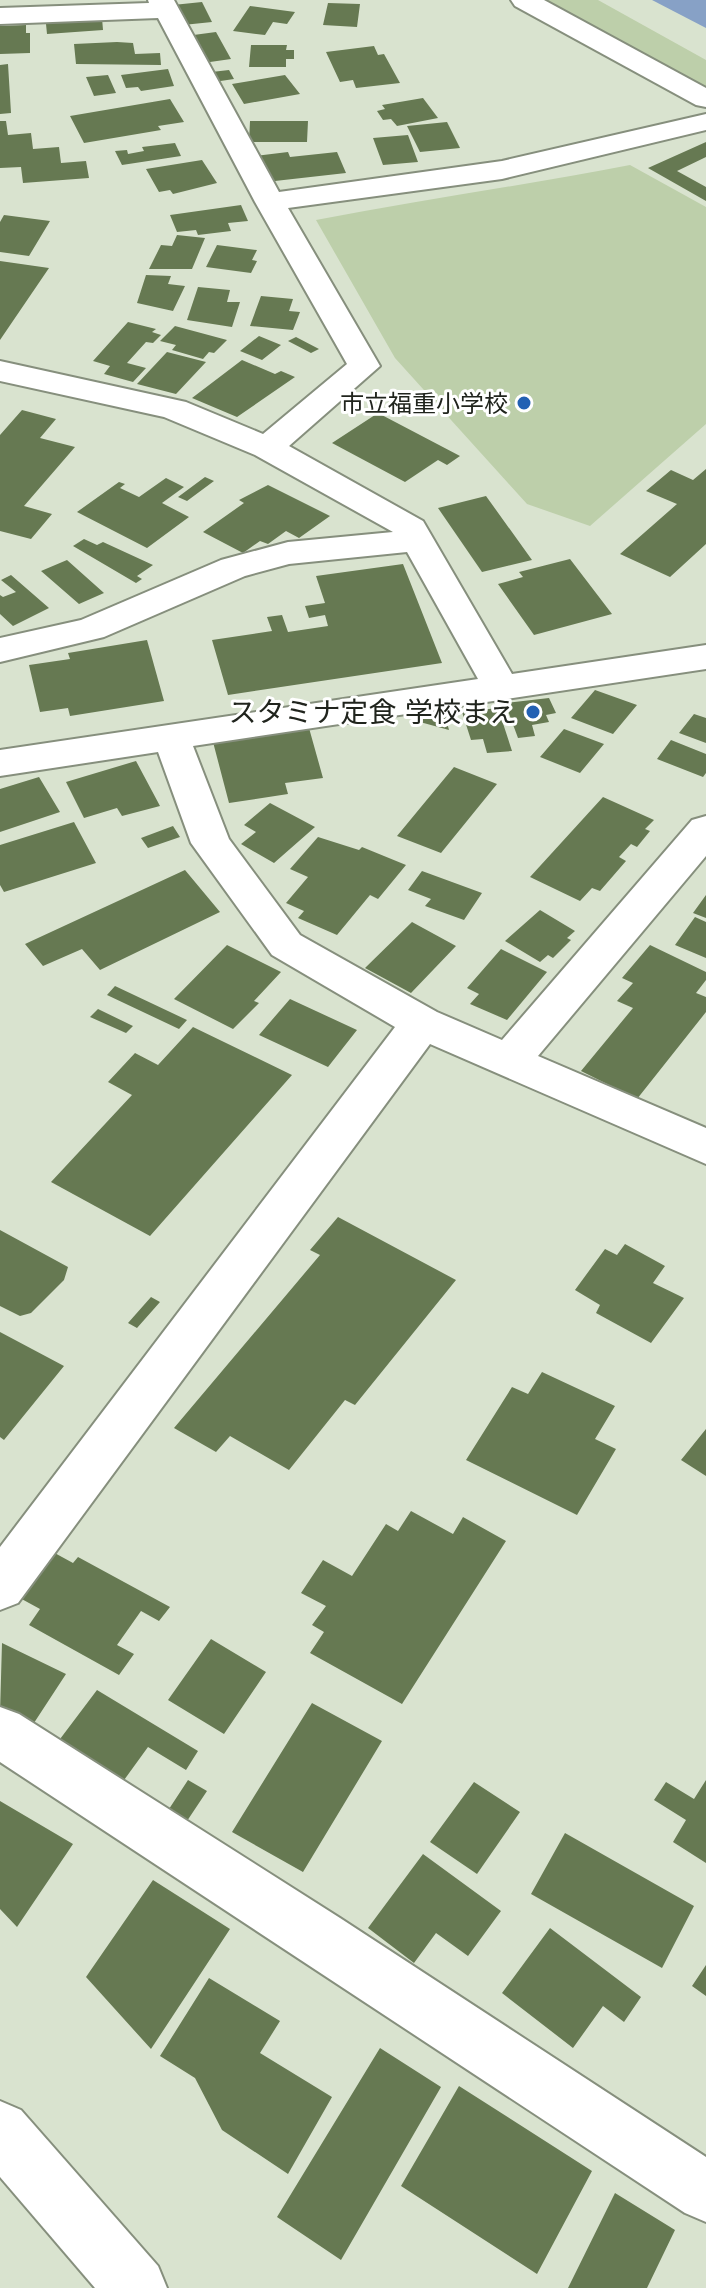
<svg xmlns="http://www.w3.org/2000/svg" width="706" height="2288" font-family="Jost,'Noto Sans JP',sans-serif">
<rect width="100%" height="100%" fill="#d9e3cf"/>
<!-- green -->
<path fill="#bdcfaa" d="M544,0H598L706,60V89Z
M630,165L706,207V424L590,526L527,504L395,358L316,220C421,200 526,185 630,165Z"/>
<!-- water -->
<path fill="#87a1c6" d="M652,0H706V28Z"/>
<!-- building -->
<path fill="#667952" d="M202,2L212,22L183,25L173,5Z
M328,3L360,4L357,27L323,25Z
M250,6L295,12L287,24L273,22L265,35L233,31Z
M102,18L103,30L47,34L46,24L52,20Z
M26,25V33H30V53L0,54V26Z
M216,32L231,59L203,63L186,36Z
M117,42L133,43L135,54L160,53L161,65L76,64L74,44Z
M251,45H287L286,50H294V59H286V67H249Z
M374,46L378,55L384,54L400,83L356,88L353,80L340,82L326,52Z
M8,64L11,113L0,114V65Z
M168,69L174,86L141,91L138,87L126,88L121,75Z
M229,70L234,79L207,83L203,73Z
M108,75L116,93L94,96L86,77Z
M285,75L300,94L244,104L232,84Z
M423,98L438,118L397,126L391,119L383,120L377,111L385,109L382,105Z
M170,99L184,122L158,126L161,130L84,143L70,116Z
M0,121H6L8,135L31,133L33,149L59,147L61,163L86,161L89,178L23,183L21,167L0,168Z
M250,121H308L307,142H249Z
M447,122L460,148L420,152L407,126Z
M408,135L418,162L383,165L373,138Z
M706,142V157L677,171L706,187V201L648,168Z
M175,143L181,156L122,165L115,151L127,150L128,154L144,151L142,147Z
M288,152L290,157L337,152L346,173L266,182L255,156Z
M202,160L217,183L173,194L170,190L159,192L146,169Z
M241,205L248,221L228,223L231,231L198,235L196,230L177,232L170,215Z
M4,215L50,221L29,256L0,252V222Z
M177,235L205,238L192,269H149L161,245L172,246Z
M217,245L257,250L252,260L257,261L251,273L206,267Z
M0,261L49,268L0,340Z
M146,275L171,276L168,284L185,286L173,311L137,303Z
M198,287L230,290L227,302H240L232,327L187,320Z
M261,296L293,299L289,311L300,312L293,330L250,326Z
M128,322L156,329L152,332L161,335L153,343L146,342L127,363L146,368L133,382L104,374L110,366L93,361Z
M175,326L227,340L214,353L209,352L203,359L172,350L176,345L160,341Z
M259,336L281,345L262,360L240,351Z
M296,337L319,349L311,353L288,341Z
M167,352L206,362L176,394L137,384Z
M242,360L275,374L281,371L295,377L237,417L192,398Z
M22,410L56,419L40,438L75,447L24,506L52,514L31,539L0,531V435Z
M378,413L460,456L447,465L438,460L405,482L332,443Z
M706,469V544L670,577L620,554L677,504L646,491L671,470L693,480Z
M205,477L214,481L187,501L178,497Z
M166,478L184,487L162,503L189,517L147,548L77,512L119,482L125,484L120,488L139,497Z
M268,485L330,516L299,538L286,531L268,544L260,541L243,553L203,532L244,503L239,500Z
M486,496L532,560L482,572L438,508Z
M84,539L97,545L103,542L153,565L137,576L142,579L136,583L73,546Z
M570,559L612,614L534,635L498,584L523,577L519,572Z
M67,560L104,593L79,604L41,571Z
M403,564L442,663L228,695L212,640L272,631L267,617L282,615L288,632L328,626L325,615L309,618L305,606L325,603L316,576Z
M11,575L49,608L13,626L0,614V595L3,597L16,592L1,580Z
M147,640L164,701L70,716L68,708L40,712L29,665L70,659L68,653Z
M595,690L637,705L613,734L571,718Z
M549,698L556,713L546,715L549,722L532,725L535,736L518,738L505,703Z
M498,708L512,751L487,753L483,739L471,740L462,712Z
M694,714L706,718V743L679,733Z
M445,715L449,730L420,722L422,717Z
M309,728L323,778L285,783L288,794L229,803L213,742Z
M564,729L604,744L580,773L540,757Z
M671,740L706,754V773L703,777L657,759Z
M136,761L160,806L122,816L117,808L84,818L66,782Z
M454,767L497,784L441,853L397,836Z
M39,777L60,812L0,832V789Z
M603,797L654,820L645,829L650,831L637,847L631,844L619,857L626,861L600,891L592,888L580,901L530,877Z
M270,803L315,827L274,863L241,844L256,832L244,825Z
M74,822L96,863L4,892L0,885V845Z
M173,826L180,837L148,848L141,838Z
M318,837L359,850L362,847L406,865L378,899L370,895L337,935L298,918L304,911L286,903L308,877L290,869Z
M185,870L220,912L100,970L82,949L43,966L25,944Z
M422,871L482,893L464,920L425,906L431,899L408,890Z
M706,895V918L693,913Z
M540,910L575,931L567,938L571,940L553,958L548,955L540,962L505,941Z
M695,917L706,922V958L675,945Z
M412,922L456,946L411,993L365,968Z
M227,945L281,972L254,1001L259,1003L233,1029L174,999Z
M650,945L706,972V980L696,993L706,997V1012L637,1099L581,1071L633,1008L617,1001L633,983L622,978Z
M501,949L547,972L507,1020L470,1004L479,994L467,988Z
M115,986L187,1020L179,1029L107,995Z
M290,999L357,1030L328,1067L259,1035Z
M98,1009L133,1026L126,1033L90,1017Z
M193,1027L292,1075L150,1236L51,1182L132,1095L108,1082L135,1053L158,1065Z
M338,1217L456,1280L355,1405L345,1400L289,1470L230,1436L216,1452L174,1428L320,1255L310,1250Z
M0,1230L68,1267L64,1280L31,1313L20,1316L0,1306Z
M625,1244L665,1266L653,1283L684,1298L651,1343L596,1313L600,1305L575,1290L605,1249L617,1255Z
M151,1297L160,1302L137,1328L128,1323Z
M0,1332L64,1366L4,1440L0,1437Z
M542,1372L615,1406L595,1439L616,1449L577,1515L466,1460L512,1387L528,1394Z
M706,1429V1476L681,1460Z
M411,1511L453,1534L463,1517L506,1541L402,1704L310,1653L324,1632L312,1625L326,1606L301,1593L323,1560L352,1576L386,1524L398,1531Z
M51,1551L73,1563L78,1557L170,1607L159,1621L141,1611L117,1645L134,1654L119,1675L29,1625L40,1609L18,1597Z
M211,1639L266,1672L224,1734L168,1700Z
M2,1643L66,1674L30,1729L0,1713Z
M97,1690L198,1751L186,1770L148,1747L119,1787L54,1747Z
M312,1703L382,1741L303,1872L232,1832Z
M188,1780L207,1791L187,1821L169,1809Z
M706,1780V1863L673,1842L686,1820L654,1800L666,1782L694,1799Z
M474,1782L520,1812L477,1874L430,1842Z
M0,1801L73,1844L17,1927L0,1909Z
M565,1833L694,1906L662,1968L531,1894Z
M423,1854L501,1911L468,1956L436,1933L414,1963L368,1928Z
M153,1880L230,1929L151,2049L86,1977Z
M550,1928L641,1997L624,2022L603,2006L573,2048L502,1993Z
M706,1965V1996L692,1986Z
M209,1978L280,2021L260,2053L332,2097L288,2174L222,2130L195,2078L160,2056Z
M380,2048L441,2087L341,2260L277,2217Z
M459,2086L592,2171L537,2274L401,2186Z
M615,2193L675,2230L647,2288H568Z"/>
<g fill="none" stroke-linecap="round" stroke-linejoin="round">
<defs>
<path id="minor" d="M148,0H174L279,192L502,161L706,114V130L502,179L288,208L380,366L289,446L423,521L512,674L706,645V669L193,746L229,839L300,935L437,1012L502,1040L692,820L706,816V856L538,1056L706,1128V1164L430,1044L18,1603L0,1610V1547L395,1027L272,955L191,843L158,752L0,776V750L478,679L407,552L289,564L245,576L104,637L0,662V638L81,620L221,560L288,542L393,532L255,455L164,417L0,381V361L186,402L263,434L347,364L255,202L158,18L0,24V8L149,3Z
M0,1707L19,1714L340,1918L706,2157V2222L685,2213L0,1762Z"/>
<path id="tertiary" d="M511,0H544L706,88V107L696,105L515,6Z"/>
<path id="secondary" d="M0,2101L21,2110L158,2266L167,2288H95L0,2177Z"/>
</defs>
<!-- minor casing -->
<use href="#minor" stroke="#868f7d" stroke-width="4"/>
<!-- tertiary casing -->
<use href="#tertiary" stroke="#868f7d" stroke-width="4"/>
<!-- secondary casing -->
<use href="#secondary" stroke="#868f7d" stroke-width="4"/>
<!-- minor -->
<use href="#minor" fill="#fff" fill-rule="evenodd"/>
<!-- tertiary -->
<use href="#tertiary" fill="#fff" fill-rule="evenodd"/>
<!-- secondary -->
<use href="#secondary" fill="#fff" fill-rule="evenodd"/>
</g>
<!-- markers -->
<g fill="#2361b3" stroke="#fff" stroke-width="3">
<circle cx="524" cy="403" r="8"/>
<circle cx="533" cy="712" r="8"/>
</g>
<g text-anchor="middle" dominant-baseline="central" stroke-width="6" stroke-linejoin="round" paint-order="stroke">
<!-- far-poi labels -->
<g font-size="24" fill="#20241d" stroke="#fff" text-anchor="end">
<text x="508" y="403">市立福重小学校</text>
</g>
<!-- poi labels -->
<g font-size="28" fill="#20241d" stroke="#fff" text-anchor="end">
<text x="517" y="712">スタミナ定食 学校まえ</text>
</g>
</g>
</svg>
